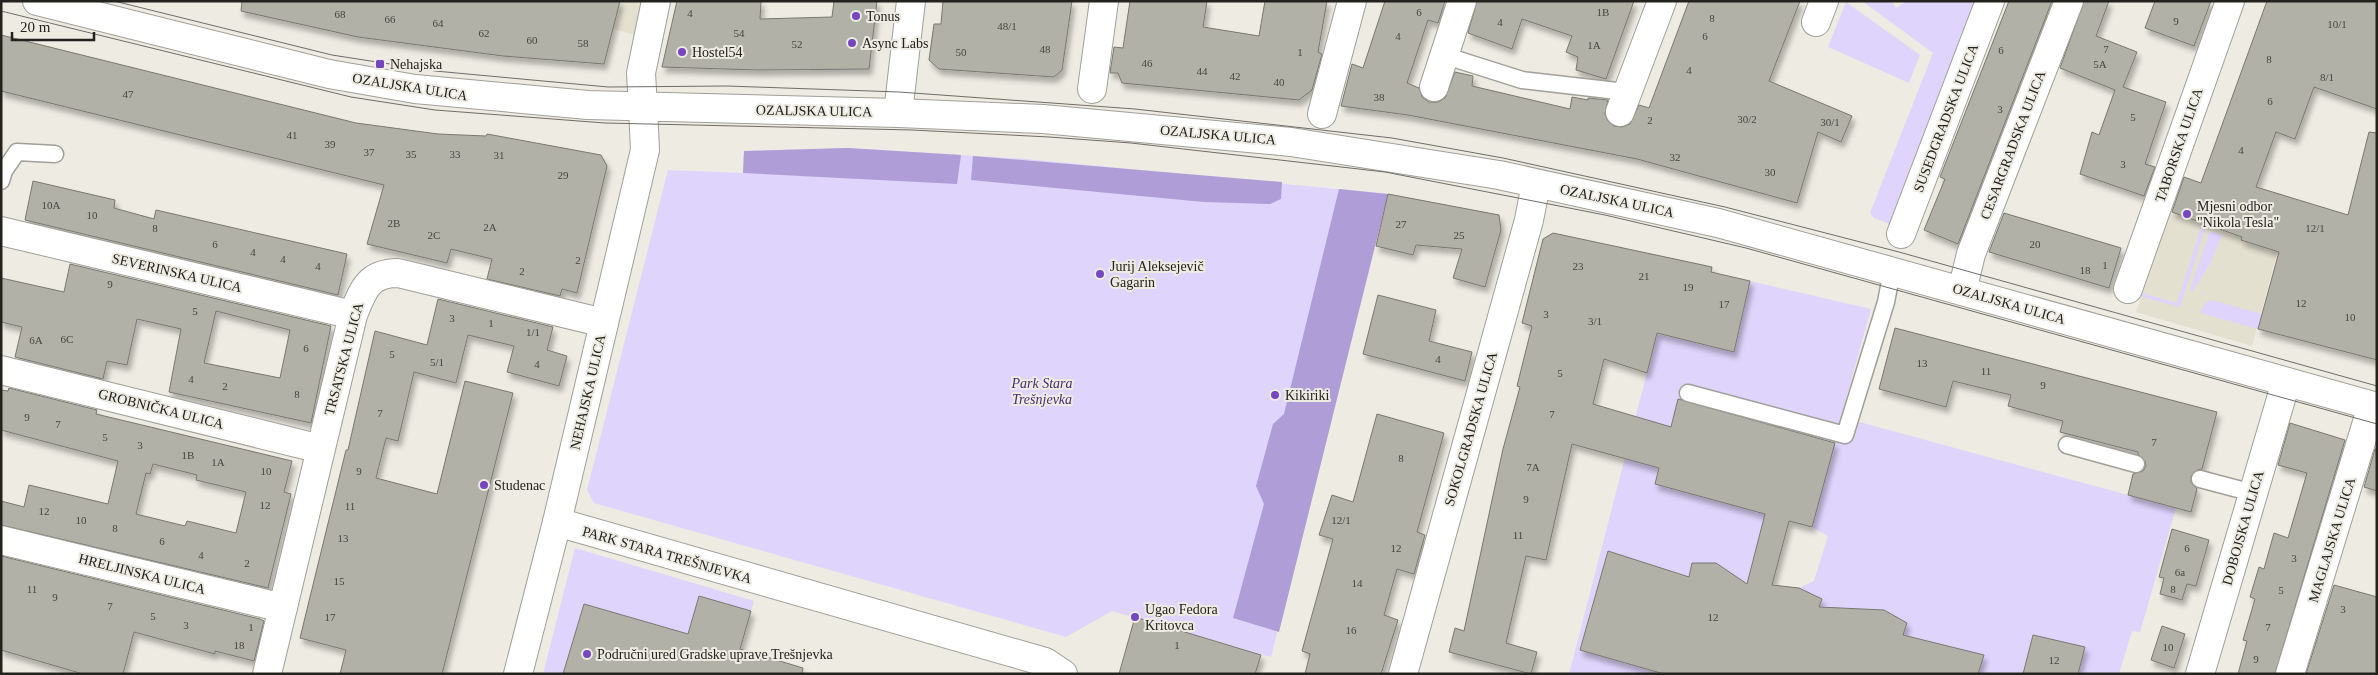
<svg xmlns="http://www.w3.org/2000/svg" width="2378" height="675" font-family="Georgia,serif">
<defs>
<filter id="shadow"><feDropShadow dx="3" dy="5.5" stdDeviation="2.5" flood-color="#0004"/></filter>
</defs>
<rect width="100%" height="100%" fill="#edebe2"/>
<!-- built -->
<path fill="#e3e0d0" d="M525,1H644L637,36Z
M2182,177L2245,199L2257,188L2292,198L2252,346L2136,312Z"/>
<!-- green -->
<path fill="#dfd4fc" d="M1862,1H1892L1896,8L1907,1H1979L1892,225L1874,218L1870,213L1933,53Z
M1846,2L1920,55L1909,83L1828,47Z
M848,148L1025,159L1388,194L1271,657L1112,611L1066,637L594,503L587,490L668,170L743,173L744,151Z
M2201,228L2205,229L2180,307L2141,297L2142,293L2177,303Z
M2210,231L2222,235L2209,266L2192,292L2190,290Z
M1750,281L1871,309L1841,417L2176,508L2140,632L2132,631L2119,674H2078L2085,647L2033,635L2023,674H1978L1983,655L1903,635L1907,623L1884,610L1818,611L1821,599L1799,588L1814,581L1828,536L1812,527L1765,515L1745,590L1716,563H1692L1689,577L1608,551L1580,650L1664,674H1569L1657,334L1676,338L1678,332L1695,343L1734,352Z
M2211,300L2262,314L2258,329L2200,313L2205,303Z
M575,548L754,601L751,611L680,660L670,629L584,604L563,674H543Z"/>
<!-- forest -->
<path fill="#ae9dd7" d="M848,148L961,155L957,184L743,173L744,151Z
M973,156L1282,182L1281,199L1270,204L1204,202L971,180Z
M1339,189L1388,194L1279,632L1233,618L1264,504L1256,486L1273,424L1284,414Z"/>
<!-- building -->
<path fill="#b2b1a8" stroke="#797870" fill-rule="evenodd" filter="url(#shadow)" d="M242,1H620L604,64L503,56L358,37L241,11Z
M677,1H761L760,19L832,17L834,1H877L869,69L758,70L662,67Z
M943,1H1072L1062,70L1054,77L939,69L929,60L934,24H941Z
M1130,1H1207L1203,27L1259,36L1265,1H1327L1318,52L1322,54L1312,90L1299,100L1122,83L1118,73H1110L1114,47L1123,48Z
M1385,1H1445L1438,23L1428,20L1407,83L1419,88L1422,97L1429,102H1438L1445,98L1455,72L1473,76L1472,86L1570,109L1572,97L1588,100V98L1608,100L1605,114L1608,121L1614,126L1622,127L1630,124L1639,105L1649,108L1689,1H1800L1769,81L1852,116L1841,142L1818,132L1797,203L1637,159L1408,115L1341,106L1352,64L1363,68Z
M1477,1H1634L1606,79L1576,70L1578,57L1566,52L1572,36L1522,19L1512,49L1468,33Z
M2009,1H2052L1958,244L1924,230L1945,179L1940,177Z
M2084,1H2109L2096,36L2137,52L2123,87L2166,102L2145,164L2155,167L2144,196L2080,174L2092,132L2099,135L2115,90L2060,68Z
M2155,1H2211L2194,46L2145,28Z
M2267,1H2377V109L2314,87L2295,139L2276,132L2256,187L2348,215L2369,132L2377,133V360L2258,329L2279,252L2241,240L2242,237L2172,212L2184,177L2201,183Z
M1,35L356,123L438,134L486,136L487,134L601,155L607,166L577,293L562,289L560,296L487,279L492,259L451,249L447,263L367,244L384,185L1,91Z
M33,181L115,200L114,208L154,219L156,210L347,254L338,295L25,220Z
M1388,194L1499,215L1501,230L1485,287L1453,278L1462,249L1416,245L1413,255L1376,246Z
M2004,213L2121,248L2109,288L1989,252Z
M1553,233L1712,267L1711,272L1750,281L1734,352L1657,333L1647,373L1604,359L1593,404L1671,427L1678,399L1835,443L1812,527L1789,521L1772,585L1799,588L1822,599L1819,607L1884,610L1907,623L1903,635L1984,655L1978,674H1664L1580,650L1608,551L1689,577L1692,563H1716L1747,584L1765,514L1655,484L1659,468L1572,444L1546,560L1526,556L1506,643L1537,652L1531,674L1449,652L1455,628L1464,631L1503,449L1520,387L1517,386L1532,326L1522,323L1543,239Z
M70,264L331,326L311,423L169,392L181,329L137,319L127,365L107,361L103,379L15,357L22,327L1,322V278L64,292ZM216,311L290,330L280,378L204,363Z
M1378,295L1436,310L1429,341L1472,352L1465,381L1363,354Z
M438,299L553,327L547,350L567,356L559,386L507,372L514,346L468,335L456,383L414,372L398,441L386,438L376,478L437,494L465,381L513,393L442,674H340L346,650L300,638L346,450H348L375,331L427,345Z
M1895,328L2217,412L2202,469L2197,470L2191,476V482L2197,489L2191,512L2128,495L2133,474L2143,471L2146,466L2145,461L2138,454V452L2060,432L2063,421L2008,406L2011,395L1953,381L1946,407L1879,389Z
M9,388L97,410L96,414L292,461L284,492L291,494L268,588L1,525V501L24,507L29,485L108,504L118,461L1,430V390L8,391ZM153,464L197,475L196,480L246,492L236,533L187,521L185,526L136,514L146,473L150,474Z
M1377,414L1444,433L1417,532L1425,535L1414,574L1397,569L1384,615L1398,620L1381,674H1305L1310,654L1302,651L1333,539L1319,535L1332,495L1353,502Z
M2290,423L2345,440L2275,674H2238L2247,641L2243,640L2255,599L2250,597L2259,567L2264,569L2274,533L2288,538L2307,473L2278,465Z
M2375,449H2377V491L2364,487Z
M2172,529L2209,540L2196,586L2187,584L2182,600L2160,594L2164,578L2159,577Z
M1,556L260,619L264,621L254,661L215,651V654L134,632L123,674H83L1,650Z
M2334,585L2377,597V674H2306Z
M699,596L751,611L740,649L803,668L802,674H563L584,604L688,634Z
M1135,617L1261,655L1255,674H1119Z
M2162,626L2185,634L2174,668L2151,660Z
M2033,635L2085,647L2078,674H2023Z"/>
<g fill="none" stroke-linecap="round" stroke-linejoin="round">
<defs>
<path id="lane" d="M1443,55L1522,80L1626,92
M1,181L4,171L17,152L55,154
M1688,393L1845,435L1886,302L1892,271
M2067,445L2136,464
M2200,479L2253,493"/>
<path id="street" d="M1816,22L1824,1
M1434,87L1462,1
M1092,89L1104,1
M643,108L641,73L656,1
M1620,112L1662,1
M898,113L911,1
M1322,114L1352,1
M1,231L353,315
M1901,234L1990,1
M2128,289L2230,1
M1962,291L1971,254L2069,1
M1,370L321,449
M557,522L1045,662L1063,674
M1,540L283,608
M267,674L353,315C363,290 368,273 398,273L604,323
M1403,674L1529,220L1536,184
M2200,674L2286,382
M2290,674L2372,406"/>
<path id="secondary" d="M37,1L329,74L415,89L588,105L898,113L1043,119L1291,142L1499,175L1718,223L2377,407
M518,674L557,522L645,150L643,108"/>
</defs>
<!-- lane casing -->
<use href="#lane" stroke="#a19f97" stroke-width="19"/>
<!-- street casing -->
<use href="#street" stroke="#a19f97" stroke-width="30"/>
<!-- secondary casing -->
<use href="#secondary" stroke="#a19f97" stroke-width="30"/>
<!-- lane -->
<use href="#lane" stroke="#fff" stroke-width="16"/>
<!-- street -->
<use href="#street" stroke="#fff" stroke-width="28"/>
<!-- secondary -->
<use href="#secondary" stroke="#fff" stroke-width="28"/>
<!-- tram -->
<path stroke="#6f6d68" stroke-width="1" d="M114,1L332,55L435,71L608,87L727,86L899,92L1135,109L1392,138L1503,158L1725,207L1899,252L2377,386
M1,11L351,97L435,110L605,123L912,130L1049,137L1131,143L1385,172L1605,215L1746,248L2377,424"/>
</g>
<!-- markers -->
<g fill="#7646be" stroke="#edebe2" stroke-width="2">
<circle cx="856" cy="16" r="5"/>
<circle cx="852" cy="43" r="5"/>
<circle cx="682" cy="52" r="5"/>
<rect x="375" y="59" width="10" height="10" rx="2.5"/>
<circle cx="2187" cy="214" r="5"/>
<circle cx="1100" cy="274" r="5"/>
<circle cx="1275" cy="395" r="5"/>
<circle cx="484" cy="485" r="5"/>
<circle cx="1135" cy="617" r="5"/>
<circle cx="587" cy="654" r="5"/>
</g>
<g text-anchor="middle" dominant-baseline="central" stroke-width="4" stroke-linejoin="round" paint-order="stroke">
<!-- number labels -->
<g font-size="11" fill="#474641">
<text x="1419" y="12">6</text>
<text x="1603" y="12">1B</text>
<text x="690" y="13">4</text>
<text x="340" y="14">68</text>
<text x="1712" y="18">8</text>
<text x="390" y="19">66</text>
<text x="2176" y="21">9</text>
<text x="1500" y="22">4</text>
<text x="438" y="23">64</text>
<text x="2337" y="24">10/1</text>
<text x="1007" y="26">48/1</text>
<text x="484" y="33">62</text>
<text x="739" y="33">54</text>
<text x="1398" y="36">4</text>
<text x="1705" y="36">6</text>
<text x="532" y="40">60</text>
<text x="583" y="43">58</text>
<text x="797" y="44">52</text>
<text x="1594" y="45">1A</text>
<text x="1045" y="49">48</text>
<text x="2106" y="49">7</text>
<text x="2001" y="50">6</text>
<text x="961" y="52">50</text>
<text x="1300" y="52">1</text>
<text x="2269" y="59">8</text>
<text x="1147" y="63">46</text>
<text x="2100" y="64">5A</text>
<text x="1689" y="70">4</text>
<text x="1202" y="71">44</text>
<text x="1235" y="76">42</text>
<text x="2327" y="77">8/1</text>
<text x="1279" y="82">40</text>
<text x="128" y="94">47</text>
<text x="1379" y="97">38</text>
<text x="2270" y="101">6</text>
<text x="2000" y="109">3</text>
<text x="2133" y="117">5</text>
<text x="1747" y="119">30/2</text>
<text x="1650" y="120">2</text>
<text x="1830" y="122">30/1</text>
<text x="292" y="135">41</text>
<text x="330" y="144">39</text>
<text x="2241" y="150">4</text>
<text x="369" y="152">37</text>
<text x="411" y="154">35</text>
<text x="455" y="154">33</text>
<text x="499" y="155">31</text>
<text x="1675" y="157">32</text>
<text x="2123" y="164">3</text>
<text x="1770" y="172">30</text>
<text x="563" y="175">29</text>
<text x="51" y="205">10A</text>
<text x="92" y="215">10</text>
<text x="394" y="223">2B</text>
<text x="1401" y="224">27</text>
<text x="490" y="227">2A</text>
<text x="155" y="228">8</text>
<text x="2315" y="228">12/1</text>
<text x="434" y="235">2C</text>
<text x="1459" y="235">25</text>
<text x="215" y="244">6</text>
<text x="2035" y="244">20</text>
<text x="253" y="252">4</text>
<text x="283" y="259">4</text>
<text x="578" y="260">2</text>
<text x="2105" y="265">1</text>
<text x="318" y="266">4</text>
<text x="1578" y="266">23</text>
<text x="2085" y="270">18</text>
<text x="522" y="271">2</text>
<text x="1644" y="276">21</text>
<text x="110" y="284">9</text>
<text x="1688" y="287">19</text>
<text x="2301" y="303">12</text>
<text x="1724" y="304">17</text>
<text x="195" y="311">5</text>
<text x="1546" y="314">3</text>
<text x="2350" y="317">10</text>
<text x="452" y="318">3</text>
<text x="1595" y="321">3/1</text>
<text x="491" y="323">1</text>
<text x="533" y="332">1/1</text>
<text x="67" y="339">6C</text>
<text x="36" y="340">6A</text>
<text x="306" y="348">6</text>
<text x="392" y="354">5</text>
<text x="1438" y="359">4</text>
<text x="437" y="362">5/1</text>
<text x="1922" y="363">13</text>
<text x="537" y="364">4</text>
<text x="1986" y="371">11</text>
<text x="1560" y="373">5</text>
<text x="191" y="379">4</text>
<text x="2043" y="385">9</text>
<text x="225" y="386">2</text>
<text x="297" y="394">8</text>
<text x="380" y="413">7</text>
<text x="1552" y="414">7</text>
<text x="27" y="417">9</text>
<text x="58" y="424">7</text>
<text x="105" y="437">5</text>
<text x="2154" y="442">7</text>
<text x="140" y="445">3</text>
<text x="188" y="455">1B</text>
<text x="1401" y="458">8</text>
<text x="218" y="462">1A</text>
<text x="1533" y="467">7A</text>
<text x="266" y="471">10</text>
<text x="359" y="471">9</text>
<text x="1526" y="499">9</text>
<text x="265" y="505">12</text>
<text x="350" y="506">11</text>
<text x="44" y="511">12</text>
<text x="81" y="520">10</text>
<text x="1341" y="520">12/1</text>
<text x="115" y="528">8</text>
<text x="1518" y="535">11</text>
<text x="343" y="538">13</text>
<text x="162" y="541">6</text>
<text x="1396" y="548">12</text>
<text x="2187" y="548">6</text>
<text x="201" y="555">4</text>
<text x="2294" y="558">3</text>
<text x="247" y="563">2</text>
<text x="2180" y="572">6a</text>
<text x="339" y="581">15</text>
<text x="1357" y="583">14</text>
<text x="32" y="589">11</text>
<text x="2173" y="589">8</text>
<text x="2281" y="590">5</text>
<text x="55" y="597">9</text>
<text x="110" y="606">7</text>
<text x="2343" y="609">3</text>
<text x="153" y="616">5</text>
<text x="330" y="617">17</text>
<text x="1713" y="617">12</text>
<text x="186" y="625">3</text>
<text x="251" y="627">1</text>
<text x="2268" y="627">7</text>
<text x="1351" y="630">16</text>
<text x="239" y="645">18</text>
<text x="1177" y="645">1</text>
<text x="2168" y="647">10</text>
<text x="2256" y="659">9</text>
<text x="2054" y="660">12</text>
</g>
<!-- poi labels -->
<g font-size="14" fill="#23221f" stroke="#edebe2" text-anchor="start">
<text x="866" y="16">Tonus</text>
<text x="862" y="43">Async Labs</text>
<text x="692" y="52">Hostel54</text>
<text x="390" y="64">Nehajska</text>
<text x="2197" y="206">Mjesni odbor<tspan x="2197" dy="16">"Nikola Tesla"</tspan></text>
<text x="1110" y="266">Jurij Aleksejevič<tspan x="1110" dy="16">Gagarin</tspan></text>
<text x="1285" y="395">Kikiriki</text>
<text x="494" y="485">Studenac</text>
<text x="1145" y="609">Ugao Fedora<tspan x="1145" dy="16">Kritovca</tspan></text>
<text x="597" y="654">Područni ured Gradske uprave Trešnjevka</text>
</g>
<!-- street labels -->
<g font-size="14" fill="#23221f" stroke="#edebe2">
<text transform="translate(410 87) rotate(9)">OZALJSKA ULICA</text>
<text transform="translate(814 111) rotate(1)">OZALJSKA ULICA</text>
<text transform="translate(1946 118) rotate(-69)">SUSEDGRADSKA ULICA</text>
<text transform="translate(1218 135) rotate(5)">OZALJSKA ULICA</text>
<text transform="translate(2013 145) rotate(-69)">CESARGRADSKA ULICA</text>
<text transform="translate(2179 145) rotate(-71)">TABORSKA ULICA</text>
<text transform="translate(1617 201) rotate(12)">OZALJSKA ULICA</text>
<text transform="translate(177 273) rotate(13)">SEVERINSKA ULICA</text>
<text transform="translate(2009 304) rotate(16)">OZALJSKA ULICA</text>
<text transform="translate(344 359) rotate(-75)">TRSATSKA ULICA</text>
<text transform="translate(588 392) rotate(-77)">NEHAJSKA ULICA</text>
<text transform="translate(161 409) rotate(14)">GROBNIČKA ULICA</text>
<text transform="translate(1471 429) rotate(-74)">SOKOLGRADSKA ULICA</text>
<text transform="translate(2243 528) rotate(-74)">DOBOJSKA ULICA</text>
<text transform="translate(2332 540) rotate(-73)">MAGLAJSKA ULICA</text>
<text transform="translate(667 555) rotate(16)">PARK STARA TREŠNJEVKA</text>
<text transform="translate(142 574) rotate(14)">HRELJINSKA ULICA</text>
</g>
<!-- park labels -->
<g font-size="14" font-style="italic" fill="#472d72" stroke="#edebe2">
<text x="1042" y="383">Park Stara<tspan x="1042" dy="16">Trešnjevka</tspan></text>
</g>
</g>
<!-- border -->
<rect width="2378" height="675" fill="none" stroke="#23221f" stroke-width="5"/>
<!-- scale -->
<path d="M12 32v8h82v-8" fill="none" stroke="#23221f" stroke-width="2.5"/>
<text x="20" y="32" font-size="15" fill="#23221f" stroke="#edebe2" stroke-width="4" paint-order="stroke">20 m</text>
</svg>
